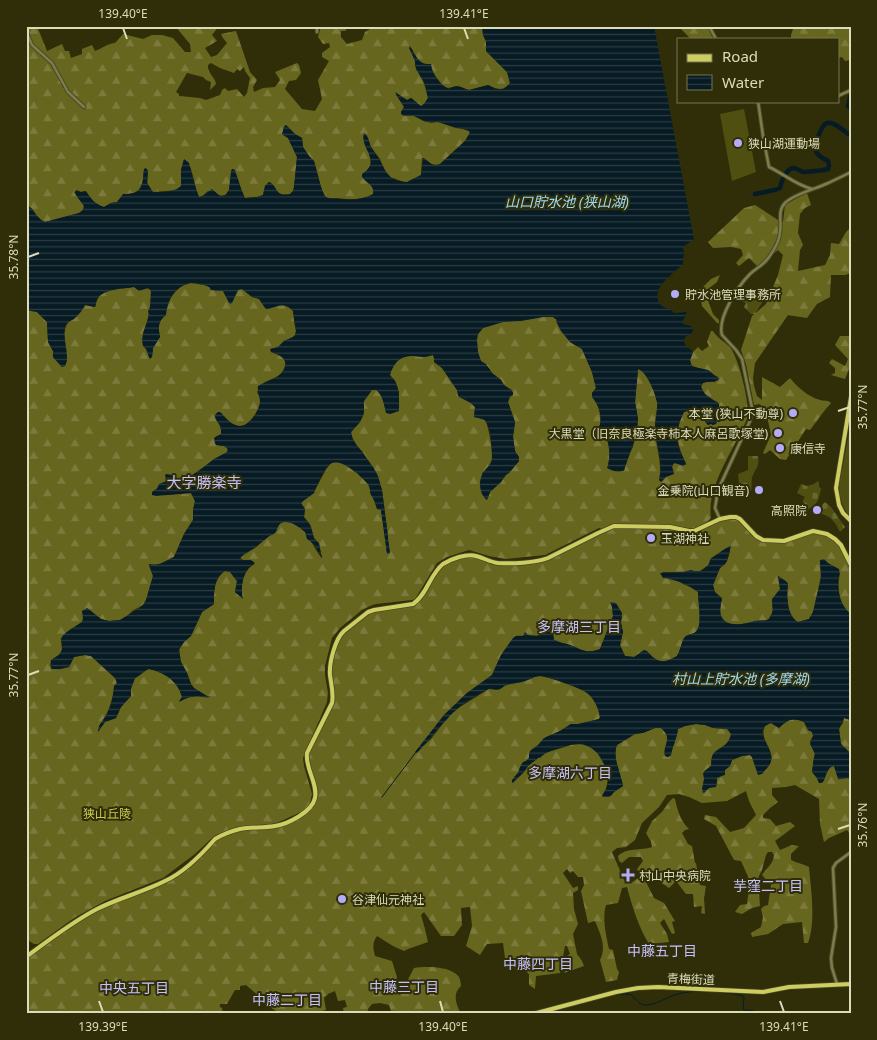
<svg xmlns="http://www.w3.org/2000/svg" width="877" height="1040" font-family="'Noto Sans','Noto Sans JP',sans-serif">
<defs>
<pattern id="forest-firs" width="22" height="20" patternUnits="userSpaceOnUse" patternTransform="scale(1.25)"><rect width="22" height="20" fill="#67661e"/><path d="M5 1l3.5 6h-7zM16 11l3.5 6h-7z" fill="#7c7b3d"/></pattern>
<pattern id="cemetery-stones" width="16" height="16" patternUnits="userSpaceOnUse" patternTransform="scale(1.25)"><rect width="16" height="16" fill="#4f4f12"/><path d="M2 7V4a2 2 0 0 1 4 0v3zM10 15v-3a2 2 0 0 1 4 0v3z" fill="#686832"/></pattern>
<pattern id="water-rules" width="6" height="5" patternUnits="userSpaceOnUse" patternTransform="scale(1.25)"><rect width="6" height="5" fill="#071b24"/><path d="M0 2.5h6" fill="none" stroke="#2b3c42"/></pattern>
</defs>
<rect width="100%" height="100%" fill="#2f2e09"/>
<!-- forest -->
<path fill="url(#forest-firs)" fill-rule="evenodd" d="M33,26H37L47,51L62,44L65,51H69L71,58L82,54V49L92,45L95,51C101,49 109,43 115,43L123,34L143,39L152,35H162L173,38L185,52H191L190,44L175,26H219L212,35L217,41L205,48L211,57L217,55L227,43L223,38L221,34L236,31L250,72L257,80L253,87L254,92L263,88L275,87L280,80L275,72L297,63L299,65L301,73L296,80L289,81L285,89L302,109L315,111L322,99L318,80L329,61L322,57V53L330,47L329,43L323,44L318,37L321,26H349L345,31H341V37L347,44L362,40L365,32L375,26H482L483,35L486,42V51L507,72L510,83C503,92 497,89 488,85L469,90C457,86 461,85 448,88L443,86L427,65L423,64L419,61L410,46L415,61V66L423,80L428,98L424,104L421,106L414,101L413,99L411,98L407,100L396,93V95L404,107L401,112L404,116H414L424,121L431,123L438,122L469,131L470,134L465,141L440,164C432,166 430,163 424,158H422L421,175L407,182H404L390,177L387,175L380,159L371,147L367,136L364,133C362,147 380,163 364,173V179C369,183 375,186 373,194C363,200 349,200 338,198C333,198 330,199 326,197L321,187L314,161L309,156L303,147L302,138L295,134L286,125L284,127L283,135L288,138L297,157L294,187L293,191L290,194C274,197 279,187 269,182L265,186L263,195L257,197L245,198C240,190 239,175 232,169L229,190L225,195L222,196L208,191L202,196L199,197C194,186 193,164 184,159L181,170V186L178,190L153,192C143,181 150,178 147,169H144C142,184 143,194 125,194L117,202L111,203L104,207C93,204 92,199 85,191L81,192L77,190L74,192L84,206L83,210L79,213L45,222C35,218 35,208 26,205V27L27,28ZM211,63L220,68L234,73L237,69L240,71L244,67L245,71L250,78L247,93L244,97L237,89L228,91L225,88L222,90L220,95L206,100L200,98L179,96V94L176,92L187,73L203,77L206,80L211,82L210,90L216,84C215,77 207,73 208,65Z
M678,26H708L713,39H691Z
M794,26H851V60L845,61L842,57L838,58V39H791V35Z
M807,193L811,205L805,208L800,214L798,233L803,245L800,250L798,271L825,265L830,255L831,243L839,244L846,232L851,227V273L845,275H831L830,297L817,304L807,318L788,315L755,363L753,378L754,386L757,396L762,400V377L780,387L790,378C799,389 813,401 828,401L831,403L825,410L810,430L806,429L786,460L780,459L770,450L765,454L763,453L771,435L768,421L760,404L754,405L746,364L741,350L752,316L766,304L778,275L783,255L778,250L757,266L749,258L739,266L736,263L743,255L741,249L731,247L713,248L708,242L744,208L755,205L778,220L783,222L785,205L797,198Z
M720,275L717,282L708,289L706,295L713,314L719,320V323H717L702,306L699,289H701L711,279Z
M190,283L204,285L223,291L229,303L238,290L242,289L252,297L259,299L265,308C275,306 285,302 293,311L294,322L296,331L295,335L293,337L284,341L278,347L271,349V352C278,355 289,358 284,368C283,372 280,375 276,377C273,379 268,380 265,382C262,384 259,389 257,392C258,394 260,397 260,400C261,408 249,427 239,426C232,426 225,417 220,412H218L215,415C216,423 222,423 221,434L215,437L216,445L226,446L228,451L223,455L214,459L202,469L187,478L179,480L172,475L165,477L167,481L152,492V493L163,495L191,493L195,501L193,510V520L184,534L174,557C165,561 159,567 149,564V566L153,576L146,600L143,605L132,611L127,616L120,620L109,621L101,619L87,608L82,622L62,637L61,641L62,650L59,655L51,660L50,666C57,671 61,669 69,667L74,657L85,655L91,656L115,678L117,683L114,686C113,700 108,714 99,726V730L105,722L116,718L121,707L131,696V689L135,678C141,676 143,671 149,669C164,673 178,680 182,697L179,701C184,700 187,697 192,697C198,696 204,697 210,696H207L194,688L191,684L187,673L181,662L179,649L184,642L191,636L202,612L214,604C214,591 214,578 225,571L230,572L237,581L235,592L242,598C240,587 243,569 255,564L248,560H243L240,558C245,553 250,551 256,547C260,544 263,540 268,537C270,535 272,535 274,533C278,529 277,523 284,522C291,521 301,526 305,532C311,539 315,551 322,558L319,543L314,538L310,524L304,517L305,509L301,503L303,501L314,493L316,488L327,468L331,463L338,462L344,464L358,474L368,484L377,509L381,510L387,553L388,535L382,490L376,472L362,451L357,446L352,437L351,432L360,422L364,414V401L372,390H376C383,395 384,404 386,411H399V392L395,381L390,375C392,365 398,357 409,356C414,355 420,357 425,357C428,356 430,356 433,355L434,357V362L442,368L457,390L459,397L471,403L475,407L474,417C477,418 482,418 485,421C489,425 493,454 492,460C491,465 486,470 482,473L488,498L490,492L501,482L506,474L509,473L519,461L518,456L515,451L513,437L515,422L508,402L512,390L504,385L501,380L492,373L490,369L481,361L478,355L477,344V338L478,334L483,328L503,322L543,317H553L557,320L560,329L570,342L582,349L592,372L596,388L592,393C597,404 602,413 600,425L596,429L599,434L605,435C610,445 610,455 608,466L612,470L624,471L628,456L633,447L638,419L636,407L635,403L638,369C647,372 655,392 657,402C658,409 655,418 655,425C654,443 663,462 659,480L674,473L672,467L674,463L686,465C678,445 673,433 684,412L687,411L698,413L708,425L711,424L713,425L718,402C711,400 703,395 701,387L703,383L708,381L715,382L718,377L714,376L706,370L692,366L690,360L693,352L698,347L702,351L709,346L707,342L711,331H713C717,338 724,341 730,347C739,359 749,401 748,416C737,446 706,485 711,518L705,524L693,529L662,524H614L602,529L599,528L545,555L506,559L489,556L469,550L447,557L437,563L415,599L412,600L376,604L370,606L362,610L340,628L332,638L325,666V675L328,693L327,702L303,758L304,766L312,794L310,803L307,807L303,811L279,822L272,824L239,827L218,834L213,837L195,854L163,878L105,901L74,918L38,944H34L26,939V310L37,312L47,322L48,342L53,351V357L62,367L67,361C65,351 61,329 69,322C75,316 80,313 85,305L95,307C96,305 96,302 97,300C102,288 124,289 134,287L139,290L146,288L149,289C150,290 151,291 152,292C152,296 148,319 147,323C146,327 143,331 143,334C142,344 147,348 149,357H152L153,348L160,337C158,327 158,321 166,315C167,300 175,287 190,283Z
M851,335V364L845,379L831,375L835,373V368L829,363L832,359L845,366L848,359L835,345L840,336H850Z
M736,517L756,536L776,542L818,531L838,542L851,565V614C838,605 837,587 840,573C835,565 830,566 824,560H820L821,575L819,585L813,612L809,619L798,622C788,617 785,596 788,586L786,581L778,576L780,589L772,601L773,611L768,620C764,621 760,620 756,621C746,624 723,630 720,614C720,609 721,603 722,598L715,592L713,585L720,568L725,564L727,561L730,552V546L712,558L708,565L700,571L683,572H662L668,578L677,580L683,584L690,587L698,592C698,601 702,624 698,630C694,635 688,633 684,638C681,644 680,651 677,656C661,666 656,661 644,650L635,657L625,656L620,645L623,632L621,623L622,613L612,607L613,616L600,649C585,655 580,648 567,644C562,643 559,642 554,640L553,633L547,632C538,638 527,635 516,636L501,655L492,675L467,693L444,715L416,752H417L431,739L449,716L460,707L489,689L497,690C507,683 515,684 526,680C531,679 535,676 541,676C547,676 582,689 588,693C594,699 599,709 600,717L599,719L595,720L578,724H571L560,731L543,739L540,744L532,750L529,758L520,767L518,773L514,777L513,783L524,772L528,766L545,753L571,745L583,744L592,748L597,752L606,768L608,778L606,789L602,796H611L614,792L623,786C621,773 612,758 617,745L635,734L643,733L655,728H661C674,739 662,745 665,756L668,757L671,755C672,746 677,738 678,729L685,726L696,724L705,725L713,728L727,729L728,730L731,734C729,749 715,747 712,757C711,760 711,763 711,766L704,771V793L709,788L717,785V778L725,775V770L730,766L732,760L742,756L750,755L752,757L758,774H762C765,770 769,766 771,761C774,747 759,741 765,726L771,723L779,728C788,720 791,717 804,722L808,730L812,732L813,736L810,741L815,754C813,760 813,766 812,772L817,778L819,783H822C826,777 827,767 834,766L837,775L851,779V836L847,830L829,838L824,842L820,824L819,799L795,785L786,787L772,788V795L778,802L770,808L763,815V818L770,819L776,826L790,822L795,826L775,841L780,850L792,845L799,846L791,854V860C797,863 803,864 809,867C811,890 816,922 808,943H804L802,922L783,924L768,934L752,937L751,933L761,927L763,917L761,909L764,906L768,905L771,885L762,875C767,867 773,865 774,855L772,852H768L766,855L762,870L758,878L760,906L752,908L742,914L735,912L740,905L747,904L750,881L741,861L734,860L716,826L704,819L705,815L716,817L730,832L744,828L756,815L749,801L746,791L727,801L702,803L689,797L679,794L667,795L659,807L642,823L635,840L626,847L617,848L612,852L624,880L631,883L641,876L637,869L643,861L641,857H629L622,863L619,861L618,856C627,847 641,851 652,847L651,842L646,833L652,821L662,812L669,802L673,798L675,799C678,812 680,820 689,829L685,830L682,833L688,844L692,846L695,863H696L700,885L706,886L704,898L705,914L701,913L702,906L694,907L693,894H686L676,881L669,888L650,875L645,880L654,898L664,903L675,921L672,922L675,933L672,934L664,919L660,923L667,934L669,942L649,944C639,928 632,906 627,887L622,888L618,903L606,905C602,918 606,935 609,949L613,950L617,969L619,972L617,980L606,982L600,960C607,947 600,933 595,921L588,923L581,891L584,885L583,877H578L573,871L570,873L567,869L563,873L573,888L578,886V890L573,893L574,909L578,924L573,934L577,954L582,961L584,966L564,973L569,963L567,956L570,954L567,946H565L560,973L536,976L535,989L529,985V974L523,969L512,968L505,958L503,943L487,944L480,955L466,946L472,926L470,907L461,908L462,925L454,936H441L424,912L421,915L425,929L428,942L408,949L404,951L393,946L377,936C372,943 373,948 375,956L392,961L397,977L394,988L395,993L400,995L414,968C427,966 451,966 459,977C460,979 461,984 461,986C452,994 456,1004 461,1014H392L389,1005L380,1003L372,1004L368,1009L367,1014H345L344,1013L343,1008L347,1007L345,1000L338,1001L335,991L328,994L324,998L326,1010L322,1011V1014H304L303,1012L290,1013L276,1011L257,999L259,996L246,985L240,986V990H235L227,1004H220V1007L222,1008L223,1014H28L26,1009V957L96,910L166,881L181,871L215,839L238,830L279,825L307,811L315,797L307,758L331,706L330,670L336,643L341,634L368,612L413,605L438,569L445,563L471,555L499,563L542,560L614,526H651L688,531L720,519Z
M844,718L851,720V754L841,744L839,729L843,723Z"/>
<!-- cemetery -->
<path fill="url(#cemetery-stones)" d="M761,295L763,301L755,314H751L744,307L746,303L741,301L743,297Z
M748,456H758C760,468 755,468 752,477C751,482 752,487 751,491L740,493L738,474L748,470Z
M818,481L819,483V487L821,488C819,500 818,504 807,510V505L803,503V500L805,497L797,493L801,484L807,486L814,484Z
M825,502L831,507L845,527L840,532C836,523 830,515 821,514L822,505Z"/>
<!-- pitch -->
<path fill="#4f4f12" d="M744,109L756,172L732,181L720,114Z
M851,422V518C842,507 839,498 839,485Z"/>
<!-- water -->
<path fill="url(#water-rules)" d="M482,26H654L694,239L683,247L684,252L683,264C678,269 662,282 660,287C657,292 656,300 661,305C666,310 670,307 674,313L687,312L683,321V324L691,326L693,330L692,333L685,337L684,342L687,348H689L693,352L690,360L691,365C696,369 702,368 708,370C712,372 714,376 718,377L719,379C716,383 708,381 703,383L701,387L705,394L719,404V415L718,420L716,424L713,425L711,424L708,425L698,413L687,411L684,412C679,421 676,434 678,445C680,452 684,458 686,464L683,466L675,463L673,464L672,467L674,474L666,477L661,482L659,480C664,463 656,445 655,429C655,421 658,408 657,402C655,392 647,372 638,369L635,402L636,407L638,419L637,434L624,470C619,473 612,471 607,468C611,458 610,444 605,435L602,434H598L596,432V429L600,425C602,414 599,406 592,397V393L596,388L592,372L582,349L570,342L561,331L556,321L557,320L553,317H543L521,321L503,322L483,328L478,334L477,340L478,352L481,361L486,364L492,373L501,380L504,385L513,392V395L510,397L508,402L515,422L513,437L515,451L519,457V461L509,473L506,475L501,482L490,492L487,500C480,495 478,483 482,475C484,470 489,467 491,462C494,456 490,424 485,420C482,418 477,418 474,417L475,407L471,403L458,396L457,390L442,368L434,362V358L433,355C430,356 428,356 425,357C421,357 417,356 413,356C400,355 393,364 390,375C391,377 394,379 395,381C400,389 399,402 399,411L390,414L386,413C384,405 383,395 376,390H372L364,401V411L362,417L360,422L351,432L353,440L373,467L378,476L382,490L390,553L387,554L381,510L377,509C376,505 375,501 373,498C373,497 371,496 371,495C369,491 371,487 368,484C362,476 341,458 332,463C324,467 319,483 315,490L314,493L303,501L301,503L305,509L304,517L311,527L314,538L319,544L322,559L315,545L307,539L305,532C299,527 293,522 284,522C277,523 278,530 275,533C273,535 270,535 268,537C264,540 260,544 256,547C250,551 245,553 240,558L243,560H251L255,563C243,569 240,587 243,599L235,592L237,581L230,572L225,571C214,578 214,591 214,604L202,612L191,636L184,642L179,650L181,662L187,673L191,684L194,688L202,693L207,696L211,697C206,698 203,697 197,696C190,696 185,699 179,702L182,697C178,681 164,672 149,669C143,671 141,675 135,678L131,688V696L121,707L116,718L105,722L98,732C98,725 103,721 107,714C111,707 114,693 114,686L117,683L115,678L91,656L85,655L74,657L69,667L59,669H52L51,668V660C57,656 63,654 62,645C62,641 60,640 62,637C66,631 76,626 82,622L83,619L82,611L87,608L101,619L109,621L120,620L138,609L143,605L146,600L153,576L149,564C159,567 164,561 174,557L184,534L193,520V510L195,501L191,493L156,496L152,495V492L157,489L159,484L167,481L165,475L166,474L172,475L179,480L187,478L194,474L209,463L214,459L227,452L228,449L224,446L216,445L215,443L214,438L221,434C222,422 215,423 215,415L218,412H220C225,417 232,426 240,426C250,426 259,411 260,402C260,397 257,392 258,386C263,383 267,382 273,379C281,376 291,365 282,357C279,354 274,353 271,352L270,349L278,347L284,341L293,337L295,335L296,331L293,311C283,300 277,308 266,309L259,299L252,297L242,289L238,290L232,303L230,304L223,291C220,291 214,291 211,290C210,289 210,287 209,287C206,285 200,284 197,283C178,281 167,299 166,315C158,321 158,327 160,337L153,348L152,357L150,359L149,357L146,349L143,346L142,341L143,334L149,315L148,311L150,307L151,290L148,288L139,291L134,287C124,289 102,288 97,300C96,302 96,305 95,307L85,305C83,309 79,315 75,318C72,321 69,320 66,325C61,338 71,355 65,366L62,367L53,357V351L48,342L47,322L37,312L26,310V233L28,220L26,205C35,208 35,218 45,222L79,213L83,210L84,206L76,195L75,190L81,192L86,191C91,199 95,204 104,207L111,203L117,202L123,194C127,194 132,194 136,192C144,188 143,177 144,169L146,168L148,171L147,183L153,192C161,193 175,192 181,186V170L184,159L189,163L195,186L199,197L203,196L212,189L220,196L226,195L229,190L231,171L232,169H233L235,170L240,186L245,198L257,197L263,195L265,186L269,182C279,187 274,197 290,194L293,191L294,187L297,157L288,138L282,134L284,127L286,125L295,134L302,138L303,147L309,156L314,161L321,187L324,196L327,198C342,199 359,202 373,194C375,185 366,183 362,177V174C383,160 359,149 364,133C369,137 369,142 371,147C374,152 378,156 380,161C387,174 390,181 407,182L421,175L423,158C429,160 431,168 440,164L465,141L470,132L467,130L464,129L456,128L438,122H426L414,116H404L401,114V112L404,107L395,92L407,100L411,98L421,106L424,104L428,98L425,84L416,69L415,61L409,48L410,46C415,55 418,65 431,64C432,74 440,85 449,89C457,83 462,88 469,90L488,85L496,89H504L510,83L507,72L486,51V41L483,35Z
M731,546L727,561L725,564L720,568L713,585L715,592L722,599C714,627 735,627 755,621C760,620 766,622 770,618C774,612 772,605 772,599L780,589L778,576L788,583C787,594 786,616 798,622L809,619L813,612L821,579L820,560L824,559L828,563L839,569C840,574 839,576 838,581C838,593 841,607 851,614V720L844,718L839,729L841,744L851,754V779C846,777 842,780 838,779L834,766C827,766 826,777 823,782L819,783L817,778L812,772C813,766 813,760 815,754L810,744L813,736L812,732L808,730L804,722C791,717 788,720 779,728L771,723C750,730 775,748 771,761C770,766 765,770 762,774L758,775L752,757L750,755L742,756L732,760L730,766L725,770V774L717,778L716,787L709,788L703,793L702,789L704,779L703,773L711,766C712,763 711,760 712,757C715,747 728,749 731,734L728,730L727,729L713,728L705,725L696,724L685,726L678,729C677,738 673,745 671,755L668,757L665,756C662,745 674,739 661,728H655L643,733L635,734L617,745C612,758 621,773 623,786L614,792L609,797H603L602,796C606,790 609,784 608,777C607,763 595,745 580,744C574,743 567,746 561,748C553,750 545,752 540,758L539,757L528,766L524,772L512,783V780L518,773L521,765L523,762L526,761L529,758V753L531,750L538,745L543,739L546,737L560,731L571,724H578L595,720L599,719L600,717C599,709 594,698 587,693C581,688 547,676 539,676C534,676 530,680 525,681C519,683 511,684 505,685C498,693 496,688 488,689C487,690 481,693 481,693C470,699 457,707 449,717C438,728 428,741 417,753L415,752L444,715L467,693L492,675L501,655L513,638L516,636H523L525,632L528,635L537,636L542,635L547,632L551,631L553,633L554,640C559,642 562,643 567,644C580,648 585,655 600,649L613,616L612,607L610,602L616,603L622,613L621,623L623,632L620,645L625,656L634,657L644,650L647,651C657,662 662,665 677,656C680,651 681,644 684,638C688,633 694,636 697,630C702,624 698,600 698,592C690,585 674,579 663,578L660,573L683,572L691,570C698,573 704,571 709,564C711,559 708,560 713,557C719,553 725,548 731,546Z"/>
<g fill="none" stroke-linecap="round" stroke-linejoin="round">
<!-- stream -->
<path stroke="#071b24" stroke-width="1" d="M382,797L416,752
M617,994H630C635,997 639,1005 645,1005C656,1005 667,997 678,994C694,989 726,991 743,996L744,998L743,1009L745,1010L754,1011V1014
M730,1011L733,1014"/>
<!-- river -->
<path stroke="#071b24" stroke-width="4.5" d="M851,94L848,106L851,109
M755,194L775,190L780,188C781,182 786,169 793,168C798,168 800,172 804,172C812,171 821,171 828,169L829,166L828,161C823,158 818,157 816,151C814,146 821,125 827,123C833,121 843,130 848,134L851,133"/>
<defs>
<path id="tertiary" d="M317,26V32
M709,26L716,39
M26,31L32,45L52,63L68,92L84,107
M838,96L851,90
M758,101L763,136L769,167C784,174 796,185 812,189
M720,519L715,508L718,490L750,421L752,408L742,359L736,350L722,335C717,318 738,286 750,274C756,268 764,265 769,257C774,250 780,240 780,232C782,223 777,211 785,203C794,194 815,189 826,184C835,180 843,176 851,172
M837,984L832,968L831,958L836,927L833,868L836,863L851,852"/>
<path id="primary" d="M851,397L836,488L839,505L843,513L851,521
M26,957C49,940 72,922 97,909C119,898 143,892 165,881C183,873 202,854 215,839C223,834 232,831 240,829C252,827 264,828 275,826C288,824 312,812 315,798C318,783 305,769 307,753L332,703C334,693 331,684 330,675C329,663 335,639 344,631L368,612L374,610L413,604C427,595 430,574 443,564C451,559 467,553 476,556C484,558 490,562 498,563C512,564 535,563 548,558L598,533L614,526L670,527L689,531H694L720,519L730,517H736L740,519L756,536L763,540L784,541L813,531L827,534L835,539L841,545L851,565
M26,1009L28,1014
M533,1014L616,992L638,988L658,987L763,992L789,987L851,984"/>
</defs>
<!-- tertiary casing -->
<use href="#tertiary" stroke="#4b4a25" stroke-width="4.5"/>
<!-- primary casing -->
<use href="#primary" stroke="#4b4a25" stroke-width="5.5"/>
<!-- tertiary -->
<use href="#tertiary" stroke="#7c7d4c" stroke-width="2.5"/>
<!-- primary -->
<use href="#primary" stroke="#cdcd62" stroke-width="4"/>
</g>
<!-- ticks -->
<path fill="none" stroke="#dbdcba" stroke-width="2" d="M123,28L127,39M464,28L468,39M28,257L39,253M838,411L850,407M28,675L39,671M838,829L850,825M99,1001L103,1012M440,1001L443,1012M780,1001L784,1012"/>
<!-- markers -->
<g fill="#b5acf8" stroke="#2f2e09" stroke-width="2">
<circle cx="738" cy="143" r="5"/>
<circle cx="675" cy="294" r="5"/>
<circle cx="793" cy="413" r="5"/>
<circle cx="778" cy="433" r="5"/>
<circle cx="780" cy="448" r="5"/>
<circle cx="759" cy="490" r="5"/>
<circle cx="817" cy="510" r="5"/>
<circle cx="651" cy="538" r="5"/>
<path d="M625.5 867.5h5v5h5v5h-5v5h-5v-5h-5v-5h5z"/>
<circle cx="342" cy="899" r="5"/>
</g>
<g text-anchor="middle" dominant-baseline="central" stroke-width="4" stroke-linejoin="round" paint-order="stroke">
<!-- poi labels -->
<g font-size="12" fill="#dbdcba" stroke="#2f2e09" text-anchor="start">
<text x="748" y="143">狭山湖運動場</text>
<text x="685" y="294">貯水池管理事務所</text>
<text x="783" y="413" text-anchor="end">本堂 (狭山不動尊)</text>
<text x="768" y="433" text-anchor="end">大黒堂（旧奈良極楽寺柿本人麻呂歌塚堂)</text>
<text x="790" y="448">康信寺</text>
<text x="749" y="490" text-anchor="end">金乗院(山口観音)</text>
<text x="807" y="510" text-anchor="end">高照院</text>
<text x="661" y="538">玉湖神社</text>
<text x="639" y="875">村山中央病院</text>
<text x="352" y="899">谷津仙元神社</text>
</g>
<!-- park labels -->
<g font-size="12" fill="#cdcc4d" stroke="#2f2e09">
<text x="107" y="813">狭山丘陵</text>
</g>
<!-- street labels -->
<g font-size="12" fill="#dbdcba" stroke="#2f2e09">
<text transform="translate(691 979) rotate(2)">青梅街道</text>
</g>
<!-- water labels -->
<g font-size="14" font-style="italic" fill="#9cd8f5" stroke="#2f2e09">
<text x="567" y="201">山口貯水池 (狭山湖)</text>
<text x="741" y="678">村山上貯水池 (多摩湖)</text>
</g>
<!-- neighbourhood labels -->
<g font-size="14" fill="#c7c1fb" stroke="#2f2e09">
<text x="579" y="626">多摩湖三丁目</text>
<text x="570" y="772">多摩湖六丁目</text>
<text x="768" y="885">芋窪二丁目</text>
<text x="662" y="950">中藤五丁目</text>
<text x="538" y="963">中藤四丁目</text>
<text x="404" y="986">中藤三丁目</text>
<text x="134" y="987">中央五丁目</text>
<text x="287" y="999">中藤二丁目</text>
</g>
<!-- quarter labels -->
<g font-size="15" fill="#c7c1fb" stroke="#2f2e09">
<text x="204" y="482">大字勝楽寺</text>
</g>
</g>
<!-- border -->
<rect width="877" height="1040" fill="none" stroke="#2f2e09" stroke-width="55"/>
<!-- legend -->
<rect x="677" y="38" width="162" height="65" fill="#2f2e09" stroke="#747450"/>
<rect x="687" y="54" width="25" height="8" fill="#cdcd62" stroke="#747450"/>
<text x="722" y="62" font-size="15" fill="#dbdcba">Road</text>
<rect x="687" y="75" width="25" height="15" fill="url(#water-rules)" stroke="#747450"/>
<text x="722" y="88" font-size="15" fill="#dbdcba">Water</text>
<rect x="28" y="28" width="822" height="984" fill="none" stroke="#dbdcba" stroke-width="2"/>
<g font-size="12" text-anchor="middle" fill="#dbdcba">
<text x="123" y="18">139.40°E</text>
<text x="464" y="18">139.41°E</text>
<text transform="translate(14 257) rotate(-90)" y="4">35.78°N</text>
<text transform="translate(863 407) rotate(-90)" y="4">35.77°N</text>
<text transform="translate(14 675) rotate(-90)" y="4">35.77°N</text>
<text transform="translate(863 825) rotate(-90)" y="4">35.76°N</text>
<text x="103" y="1031">139.39°E</text>
<text x="443" y="1031">139.40°E</text>
<text x="784" y="1031">139.41°E</text>
</g>
</svg>
